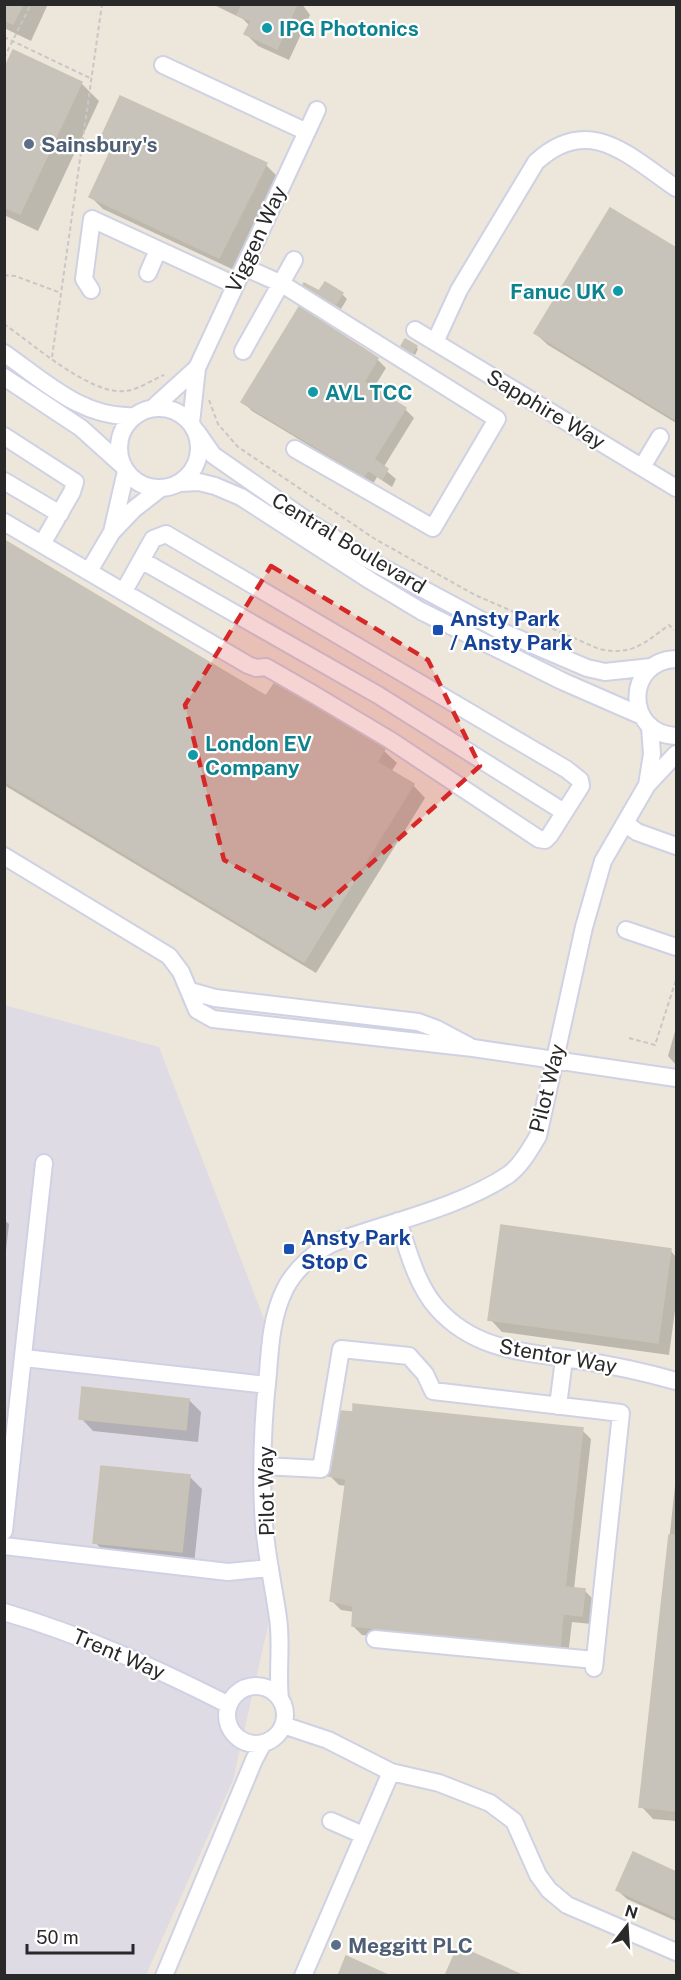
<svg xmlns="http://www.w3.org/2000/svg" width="681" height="1980" font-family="'Public Sans',sans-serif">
<rect width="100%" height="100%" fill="#ede6da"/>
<!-- industrial -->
<path fill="#dfdbe5" d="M4,1005L159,1047L274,1345L270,1617L233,1780L146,1975H5Z"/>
<!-- shadow -->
<path fill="#0003" d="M4,4H48L31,41L4,28Z
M212,4H302L310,15L289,60L258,46L246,34L250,26L243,19Z
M4,73L81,83L99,101L38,231L4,215Z
M100,143L266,165L278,177L232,269L103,209L91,197L111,155Z
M610,210L676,250V423L548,345L535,333Z
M305,285L319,294H342L347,299L341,309Z
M416,347L418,349L415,355L405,348Z
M377,359L386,368L373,389L405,409L414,418L383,468L396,479L392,487L377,477L373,484L252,411L243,402Z
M4,542L267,698L307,704L384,751L397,763L391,772L413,785L425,798L316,973L4,785Z
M676,1028V1065L668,1056Z
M4,1220L9,1224L4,1268Z
M670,1250L676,1257V1303L669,1355L502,1332L490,1319Z
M189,1400L201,1412L198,1442L93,1431L81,1418Z
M582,1430L591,1439L574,1589L585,1591L594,1600L591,1624L572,1622L568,1655L362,1635L353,1626L354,1612L341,1610L332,1601L347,1486L339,1485L330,1476Z
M189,1476L202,1489L194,1564L107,1555L95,1542Z
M676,1476V1821L653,1819L641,1806Z
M633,1854L676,1873V1921L627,1899L617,1890Z"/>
<!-- building -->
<path fill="#c8c3ba" stroke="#c8c3b4" stroke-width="1.5" d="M4,4H23L13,24L4,20Z
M242,4H297L277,49L244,34L251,21L237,15Z
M13,50L82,82L20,214L4,207V69Z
M120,96L267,163L219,258L89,197L111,150L98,144Z
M610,208L676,248V420L534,333Z
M325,282L343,293L335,305L303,285L304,283L319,291Z
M299,307L378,358L364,382L406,408L374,459L388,469L382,479L368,470L364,476L241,402Z
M405,339L417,346L412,353L401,346Z
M4,540L266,696L274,684L308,703L385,749L377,762L414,784L304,962L4,781Z
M501,1225L671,1249L658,1343L488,1320Z
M82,1387L189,1399L186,1430L79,1419Z
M353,1404L583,1428L565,1587L585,1589L582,1616L563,1614L560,1646L352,1626L353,1606L330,1601L346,1479L328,1476L341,1411L353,1412Z
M101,1466L190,1475L182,1552L93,1543Z
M669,1535H676V1811L639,1807Z
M633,1852L676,1872V1917L616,1890Z
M458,1946L524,1976H445Z
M346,1956L390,1976H338Z"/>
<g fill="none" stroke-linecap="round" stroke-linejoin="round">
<defs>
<path id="minor" d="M163,65L307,132
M244,267L282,284L497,419L433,528L295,449
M148,273L158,250
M91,290L84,279L92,219L235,285
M415,330L676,488
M435,342L459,290L536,162C589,113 629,156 676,188
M243,351L294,260
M4,353C44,381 83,419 134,416
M4,377L81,428L121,464
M154,407L197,368
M119 448a40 40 0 1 1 80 0a40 40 0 1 1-80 0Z
M191,423L197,368L317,110
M197,432L213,455L312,524L367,559L503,632L587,668L605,672L651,667
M4,436L75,482L72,492L42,544
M642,467L660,437
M126,471L112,532L134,509L161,488
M4,481L60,514
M180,483L199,482L215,486L241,497L371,581L421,611L562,681L642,716
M4,522L248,665L256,668L266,667L313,694L390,740L539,839L545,840L550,835L581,786L580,780L566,769L166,534L153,539L124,591
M141,560L378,695L564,812
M89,571L112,532
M676,659C624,661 625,734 676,736
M647,785L652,754L650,727
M625,823L637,832L676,846
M4,856L169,956L181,972L197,1010L213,1019L473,1048L676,1078
M626,930L676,947
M190,991L215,998L418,1022L437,1029L469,1046
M398,1221C408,1250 416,1284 437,1308C475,1351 526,1352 578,1360C612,1365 644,1372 676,1381
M24,1358L267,1385
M558,1406L564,1359
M263,1466L321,1469L341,1349L409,1356L425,1374L433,1391L621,1413L594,1668
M4,1531L44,1163
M4,1546L228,1572L270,1568
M4,1612C85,1636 154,1667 229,1705
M375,1639L595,1660
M227 1715a29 29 0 1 1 58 0a29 29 0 1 1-58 0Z
M280,1699C277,1672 282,1645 278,1618C273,1582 264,1546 263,1509C261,1464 263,1418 268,1373C270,1344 272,1315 285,1289C295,1269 318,1248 338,1241C391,1222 462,1206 508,1175C521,1166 530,1149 538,1136L584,927L603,861L647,785L676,754
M283,1725L328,1740L391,1772L439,1783L490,1803L514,1821L538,1875L549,1890L567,1905L676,1952
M331,1821L363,1835
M164,1976L254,1760L263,1743
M303,1976L391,1772"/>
</defs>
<!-- minor casing -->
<use href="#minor" stroke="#cfd1e4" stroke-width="20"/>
<!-- path -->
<path stroke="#c7c7c7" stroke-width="2" stroke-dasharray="4.5 3" stroke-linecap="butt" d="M4,37L92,79
M4,58L31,4
M4,275L15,276L61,293
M4,324C33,344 90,395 125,391C138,390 152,380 164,375
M52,357L102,4
M209,400L218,424L238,447L375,539L475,595L599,649C632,656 643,644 669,625L674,630
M629,1038L655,1045L676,980"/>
<!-- minor -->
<use href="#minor" stroke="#fff" stroke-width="16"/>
</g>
<!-- marked area -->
<path fill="#d62828" fill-opacity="0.2" stroke="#d62828" stroke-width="4.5" stroke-dasharray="12 8" stroke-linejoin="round" d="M271,566L428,660L480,766L319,910L224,860L185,705Z"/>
<!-- markers -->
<g fill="#0f9aa8" stroke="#fff" stroke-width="2">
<circle cx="267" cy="28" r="6"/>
<circle cx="618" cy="291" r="6"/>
<circle cx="313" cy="392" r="6"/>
<circle cx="193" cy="755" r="6"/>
</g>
<g fill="#5c6f8a" stroke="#fff" stroke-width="2">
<circle cx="29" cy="144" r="6"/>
<circle cx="336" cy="1945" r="6"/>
</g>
<g fill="#1a4fb4" stroke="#fff" stroke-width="2">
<rect x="432" y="624" width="12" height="12" rx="3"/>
<rect x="283" y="1243" width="12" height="12" rx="3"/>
</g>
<g text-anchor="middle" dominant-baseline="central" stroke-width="4.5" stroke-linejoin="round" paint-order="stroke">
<!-- culture labels -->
<g font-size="21" font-weight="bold" fill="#0d838f" stroke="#fff" text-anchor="start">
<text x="279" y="28">IPG Photonics</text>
<text x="606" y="291" text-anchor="end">Fanuc UK</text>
<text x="325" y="392">AVL TCC</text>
<text x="205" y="743">London EV<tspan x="205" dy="24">Company</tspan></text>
</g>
<!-- service labels -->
<g font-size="21" font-weight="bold" fill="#4e5e75" stroke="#fff" text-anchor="start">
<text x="41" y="144">Sainsbury's</text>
<text x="348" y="1945">Meggitt PLC</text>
</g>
<!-- street labels -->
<g font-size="21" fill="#292929" stroke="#fff">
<text transform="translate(256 239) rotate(-65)">Viggen Way</text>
<text transform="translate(546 409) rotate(31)">Sapphire Way</text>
<text transform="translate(349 543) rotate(31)">Central Boulevard</text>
<text transform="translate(547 1088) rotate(-76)">Pilot Way</text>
<text transform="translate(558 1356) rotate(10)">Stentor Way</text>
<text transform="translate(266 1491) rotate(-91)">Pilot Way</text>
<text transform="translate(119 1654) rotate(23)">Trent Way</text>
</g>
<!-- transit labels -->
<g font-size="21" font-weight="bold" fill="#164399" stroke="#fff" text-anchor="start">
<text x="450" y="618">Ansty Park<tspan x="450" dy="24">/ Ansty Park</tspan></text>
<text x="301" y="1237">Ansty Park<tspan x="301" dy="24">Stop C</tspan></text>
</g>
</g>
<!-- border -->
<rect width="681" height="1980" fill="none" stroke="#292929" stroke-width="12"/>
<!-- north arrow -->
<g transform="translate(627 1926) rotate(17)" stroke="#ffffff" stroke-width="4.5" paint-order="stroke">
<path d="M0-4.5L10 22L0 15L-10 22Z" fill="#292929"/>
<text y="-9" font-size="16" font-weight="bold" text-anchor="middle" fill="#292929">N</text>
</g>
<!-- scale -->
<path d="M27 1944v9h106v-9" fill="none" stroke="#292929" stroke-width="3"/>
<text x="36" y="1944" font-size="18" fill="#292929" stroke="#ffffff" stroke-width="4.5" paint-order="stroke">50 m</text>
</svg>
